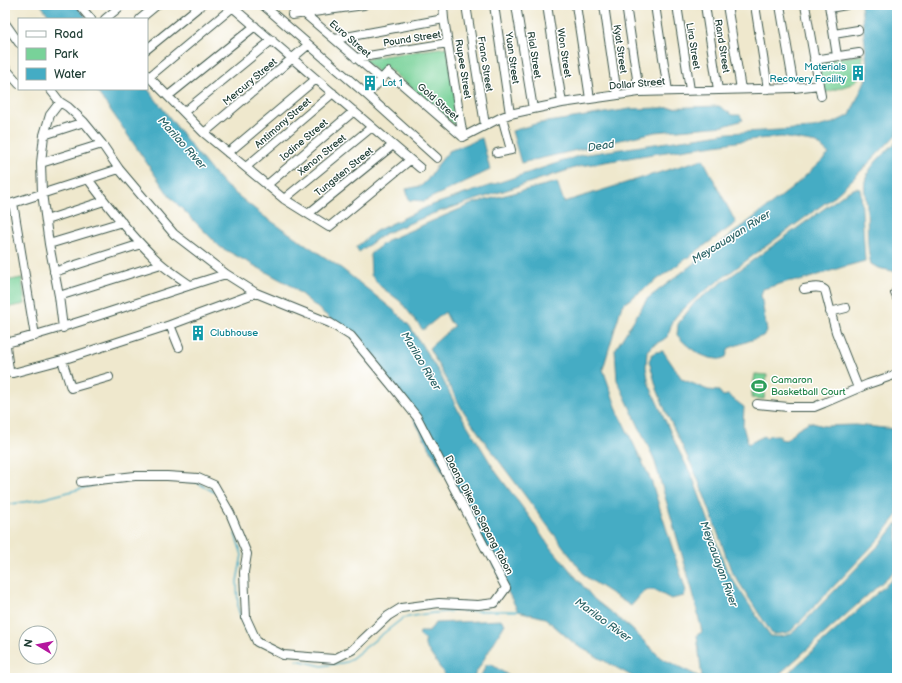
<svg xmlns="http://www.w3.org/2000/svg" width="902" height="683" font-family="'Balsamiq Sans',sans-serif">
<rect width="100%" height="100%" fill="#fff"/>
<filter id="ink" filterUnits="userSpaceOnUse"><feTurbulence type="fractalNoise" baseFrequency=".025" numOctaves="2"/><feDisplacementMap in="SourceGraphic" scale="8" xChannelSelector="R" yChannelSelector="G"/><feConvolveMatrix kernelMatrix="1 2 1 2 8 2 1 2 1" color-interpolation-filters="sRGB"/></filter>
<filter id="wash" filterUnits="userSpaceOnUse"><feTurbulence type="fractalNoise" baseFrequency=".012" numOctaves="4" result="noise"/><feDisplacementMap in="SourceGraphic" scale="16" xChannelSelector="R" yChannelSelector="G"/><feGaussianBlur stdDeviation="0.9" result="paint"/><feColorMatrix in="noise" values="0 0 0 0 0 0 0 0 0 0 0 0 0 0 0 0 0 1.4 0 .05"/><feComposite in="paint" operator="in"/></filter>
<g filter="url(#wash)">
<rect width="100%" height="100%" fill="#efe8cd"/>
<!-- green -->
<path fill="#78d299" stroke="#4c8866" d="M447,47L459,121L457,125L453,124L388,68L381,75L363,59Z
M862,55L864,73L852,84L824,93L817,61Z
M22,278L25,304L5,308V281Z
M755,374L767,375L764,399L751,398Z"/>
<!-- water -->
<path fill="#44acc4" stroke="#32747c" d="M41,5H76L88,19H51Z
M861,5H897V132L896,135L857,175L836,195L698,296L677,315L672,322L668,336L663,340L653,345L647,351L646,367L649,384L679,451L693,478L727,571L770,636C782,637 787,637 797,629L883,541L897,523V569L775,678H635L576,645L545,618L518,611L475,530L402,398L351,336L290,285L220,247L170,197L114,115L95,89H147V88L196,152L210,169L227,187L265,217L341,268L396,312L409,325L440,374L458,410L496,472L529,516L544,539L594,599L632,629L661,658L702,678L697,635L702,632L692,589L654,459L617,380L615,350L647,299L791,189L829,154L817,143L782,137L757,139L652,154L581,166L432,214L384,234L359,252L356,247L376,231L429,206L581,155L728,133L813,128L833,123L850,115L868,74Z
M719,106L733,115H740L743,120L724,126L655,132L521,163L512,131L535,124L630,109Z
M482,138L490,170L424,201L409,200L406,189L421,186L428,179L435,168L449,151Z
M897,141V272L878,268L871,264C866,246 868,227 867,209C867,199 862,188 866,178C871,163 886,152 897,141Z
M703,159L736,223L622,305L603,369L618,412L651,480L686,591L684,596L671,599L654,590H645L631,606L586,577L487,445L462,409L429,348L454,326L450,322L445,312L423,330L400,301L381,287L371,275L370,254L388,240L474,203L557,182L564,202Z
M856,188L860,189L861,194L865,261L843,267L800,281H790L763,289L761,295L767,331L763,336L729,348L726,357C723,358 720,360 717,359C701,358 687,347 677,335L678,324L695,302L847,192Z
M663,351L682,379L708,390L719,391L723,396L728,395L744,407L743,426L748,444L764,436L766,438L770,435L780,436V439L786,440L797,429L809,422L824,426L855,425L895,429L897,432V516L879,539L791,631L786,633L778,634H772L731,570L711,514L697,477L666,412L657,389L649,361L652,354L656,352Z
M897,575V678H782L785,676Z
M502,620L505,624L474,676L471,678H447L425,646V640L419,635L420,632H429L435,623Z
M491,664L512,678H480L486,665Z"/>
<g fill="none" stroke-linecap="round" stroke-linejoin="round">
<!-- stream -->
<path stroke="#44acc4" stroke-width="1.5" d="M180,481L196,482L214,492
M112,482L146,480
M5,505L42,499L99,484
M235,534L242,555L237,581L238,609L246,632L250,636
M297,660L322,666L347,662L403,618L425,614L455,611H519"/>
</g>
</g>
<g filter="url(#ink)">
<g fill="none" stroke-linecap="round" stroke-linejoin="round">
<defs>
<path id="minor" d="M79,5L91,19
M230,5L393,145L420,168
M263,5L367,95L437,158
M443,5L444,19L463,137
M466,5L485,125
M494,5L510,114
M516,5L533,109
M547,5L562,103
M576,5L590,99
M604,5L617,95
M626,5L639,92
M655,5L668,91
M677,5L690,90
M705,5L718,90
M727,5L741,89
M755,5L768,89
M780,5L794,88
M805,5L821,96
M829,5L837,56
M830,8L846,5
M305,14L381,79
M292,15L364,5
M105,19L122,5
M140,19L157,5
M5,23L19,43
M834,34L858,30
M335,39L444,19
M147,49L201,5
M356,58L448,43
M814,60L859,53
M5,68L19,84
M147,75L204,133L284,199L329,227L410,160
M149,77L233,7
M50,89L60,102L68,107L84,122L102,144L119,169L174,234L226,274L256,293L330,323L351,336L393,387L417,417L506,588L495,603L478,605L439,603L401,608L388,616L352,650L334,659L283,655L257,642L246,618L244,572L247,554L230,513L214,485L198,478L167,476H135L81,482
M367,95L388,72L463,137
M168,96L255,26
M60,102L50,115L44,135L41,163L42,193L49,244L59,296L63,328
M184,112L272,40
M204,133L308,45
M44,135L84,122
M463,137L502,117L510,114L533,109L562,103L639,92L794,88L819,85
M228,153L316,79
M497,153L511,150L502,117
M41,163L102,144
M246,167L333,93
M88,179C110,209 133,238 160,263C169,271 180,278 190,285
M267,185L354,111
M284,199L372,127
M13,203L35,336
M5,205L13,203L119,169
M308,214L393,145
M46,220L104,201
M49,244L122,222
M54,272L141,244
M804,289C811,288 819,285 825,290L836,332L858,388
M895,293L897,298
M59,296L161,264
M830,312L846,308
M170,325L179,347
M5,338L9,370L11,373H13L62,360L170,325L256,293
M6,343C81,324 153,296 226,274
M62,360L71,388L109,377
M757,404L788,407H814L824,403L868,384L897,374"/>
</defs>
<!-- minor casing -->
<use href="#minor" stroke="#3e574b" stroke-width="10"/>
<!-- minor -->
<use href="#minor" stroke="#fff" stroke-width="8"/>
</g>
</g>
<!-- icons -->
<defs>
<symbol id="building-bare" viewBox="-9 -9 18 18"><path d="M-4-6H4V6H1V3H-1V6H-4ZM-2.5-4.3h1.7v1.8h-1.7ZM.8-4.3h1.7v1.8H.8ZM-2.5-1h1.7V.8h-1.7ZM.8-1h1.7V.8H.8Z" fill="#0f9aa8" stroke="#fff" stroke-width="2.5" paint-order="stroke"/></symbol>
<symbol id="stadium-bare" viewBox="-9 -9 18 18"><path d="M0-5a6.5 5 0 1 0 0 10a6.5 5 0 1 0 0-10ZM-3.5-1.8h7v3.6h-7Z" fill="#2e9e5b" stroke="#fff" stroke-width="2.5" paint-order="stroke"/></symbol>
</defs>
<g fill-rule="evenodd">
<use href="#building-bare" x="847" y="62" width="22" height="22"/>
<use href="#building-bare" x="359" y="72" width="22" height="22"/>
<use href="#building-bare" x="187" y="322" width="22" height="22"/>
<use href="#stadium-bare" x="748" y="375" width="22" height="22"/>
</g>
<g text-anchor="middle" dominant-baseline="central" stroke-width="3" stroke-linejoin="round" paint-order="stroke">
<!-- street labels -->
<g font-size="10" fill="#1f3d34" stroke="#fff">
<text transform="translate(350 39) rotate(41)">Euro Street</text>
<text transform="translate(412 39) rotate(-9)">Pound Street</text>
<text transform="translate(693 46) rotate(81)">Lira Street</text>
<text transform="translate(722 46) rotate(81)">Rand Street</text>
<text transform="translate(620 49) rotate(82)">Kyat Street</text>
<text transform="translate(564 53) rotate(81)">Won Street</text>
<text transform="translate(534 55) rotate(81)">Rial Street</text>
<text transform="translate(512 58) rotate(82)">Yuan Street</text>
<text transform="translate(485 64) rotate(81)">Franc Street</text>
<text transform="translate(463 69) rotate(81)">Rupee Street</text>
<text transform="translate(250 82) rotate(-40)">Mercury Street</text>
<text transform="translate(637 84) rotate(-5)">Dollar Street</text>
<text transform="translate(438 102) rotate(41)">Gold Street</text>
<text transform="translate(283 123) rotate(-41)">Antimony Street</text>
<text transform="translate(304 140) rotate(-40)">Iodine Street</text>
<text transform="translate(322 155) rotate(-39)">Xenon Street</text>
<text transform="translate(344 172) rotate(-39)">Tungsten Street</text>
<text transform="translate(479 515) rotate(62)">Daang Dike sa Sapang Tabon</text>
</g>
<!-- culture labels -->
<g font-size="10" fill="#0d838f" stroke="#fff" text-anchor="start">
<text x="846" y="67" text-anchor="end">Materials<tspan x="846" dy="12">Recovery Facility</tspan></text>
<text x="382" y="83">Lot 1</text>
<text x="210" y="333">Clubhouse</text>
</g>
<!-- leisure labels -->
<g font-size="10" fill="#27864d" stroke="#fff" text-anchor="start">
<text x="771" y="380">Camaron<tspan x="771" dy="12">Basketball Court</tspan></text>
</g>
<!-- water labels -->
<g font-size="11" font-style="italic" fill="#2c6466" stroke="#fff">
<text transform="translate(182 143) rotate(48)">Marilao River</text>
<text transform="translate(601 146) rotate(-9)">Dead</text>
<text transform="translate(731 237) rotate(-32)">Meycauayan River</text>
<text transform="translate(421 361) rotate(59)">Marilao River</text>
<text transform="translate(719 564) rotate(70)">Meycauayan River</text>
<text transform="translate(603 620) rotate(36)">Marilao River</text>
</g>
</g>
<!-- margin -->
<rect width="902" height="683" fill="none" stroke="#fff" stroke-width="20"/>
<!-- legend -->
<rect x="18" y="18" width="130" height="72" fill="#ffffff" stroke="#a5b1ae"/>
<rect x="26" y="31" width="20" height="6" fill="#ffffff" stroke="#a5b1ae"/>
<text x="54" y="38" font-size="12" fill="#1f3d34">Road</text>
<rect x="26" y="48" width="20" height="12" fill="#78d299" stroke="#a5b1ae"/>
<text x="54" y="58" font-size="12" fill="#1f3d34">Park</text>
<rect x="26" y="68" width="20" height="12" fill="#44acc4" stroke="#a5b1ae"/>
<text x="54" y="78" font-size="12" fill="#1f3d34">Water</text>
<!-- north arrow -->
<g transform="translate(38 645) rotate(280)"><circle r="19" fill="#ffffff" stroke="#a5b1ae"/>
<path d="M0-3L7 15L0 10L-7 15Z" fill="#b5179e"/>
<text y="-6" font-size="11" font-weight="bold" text-anchor="middle" fill="#1f3d34">N</text>
</g>
</svg>
